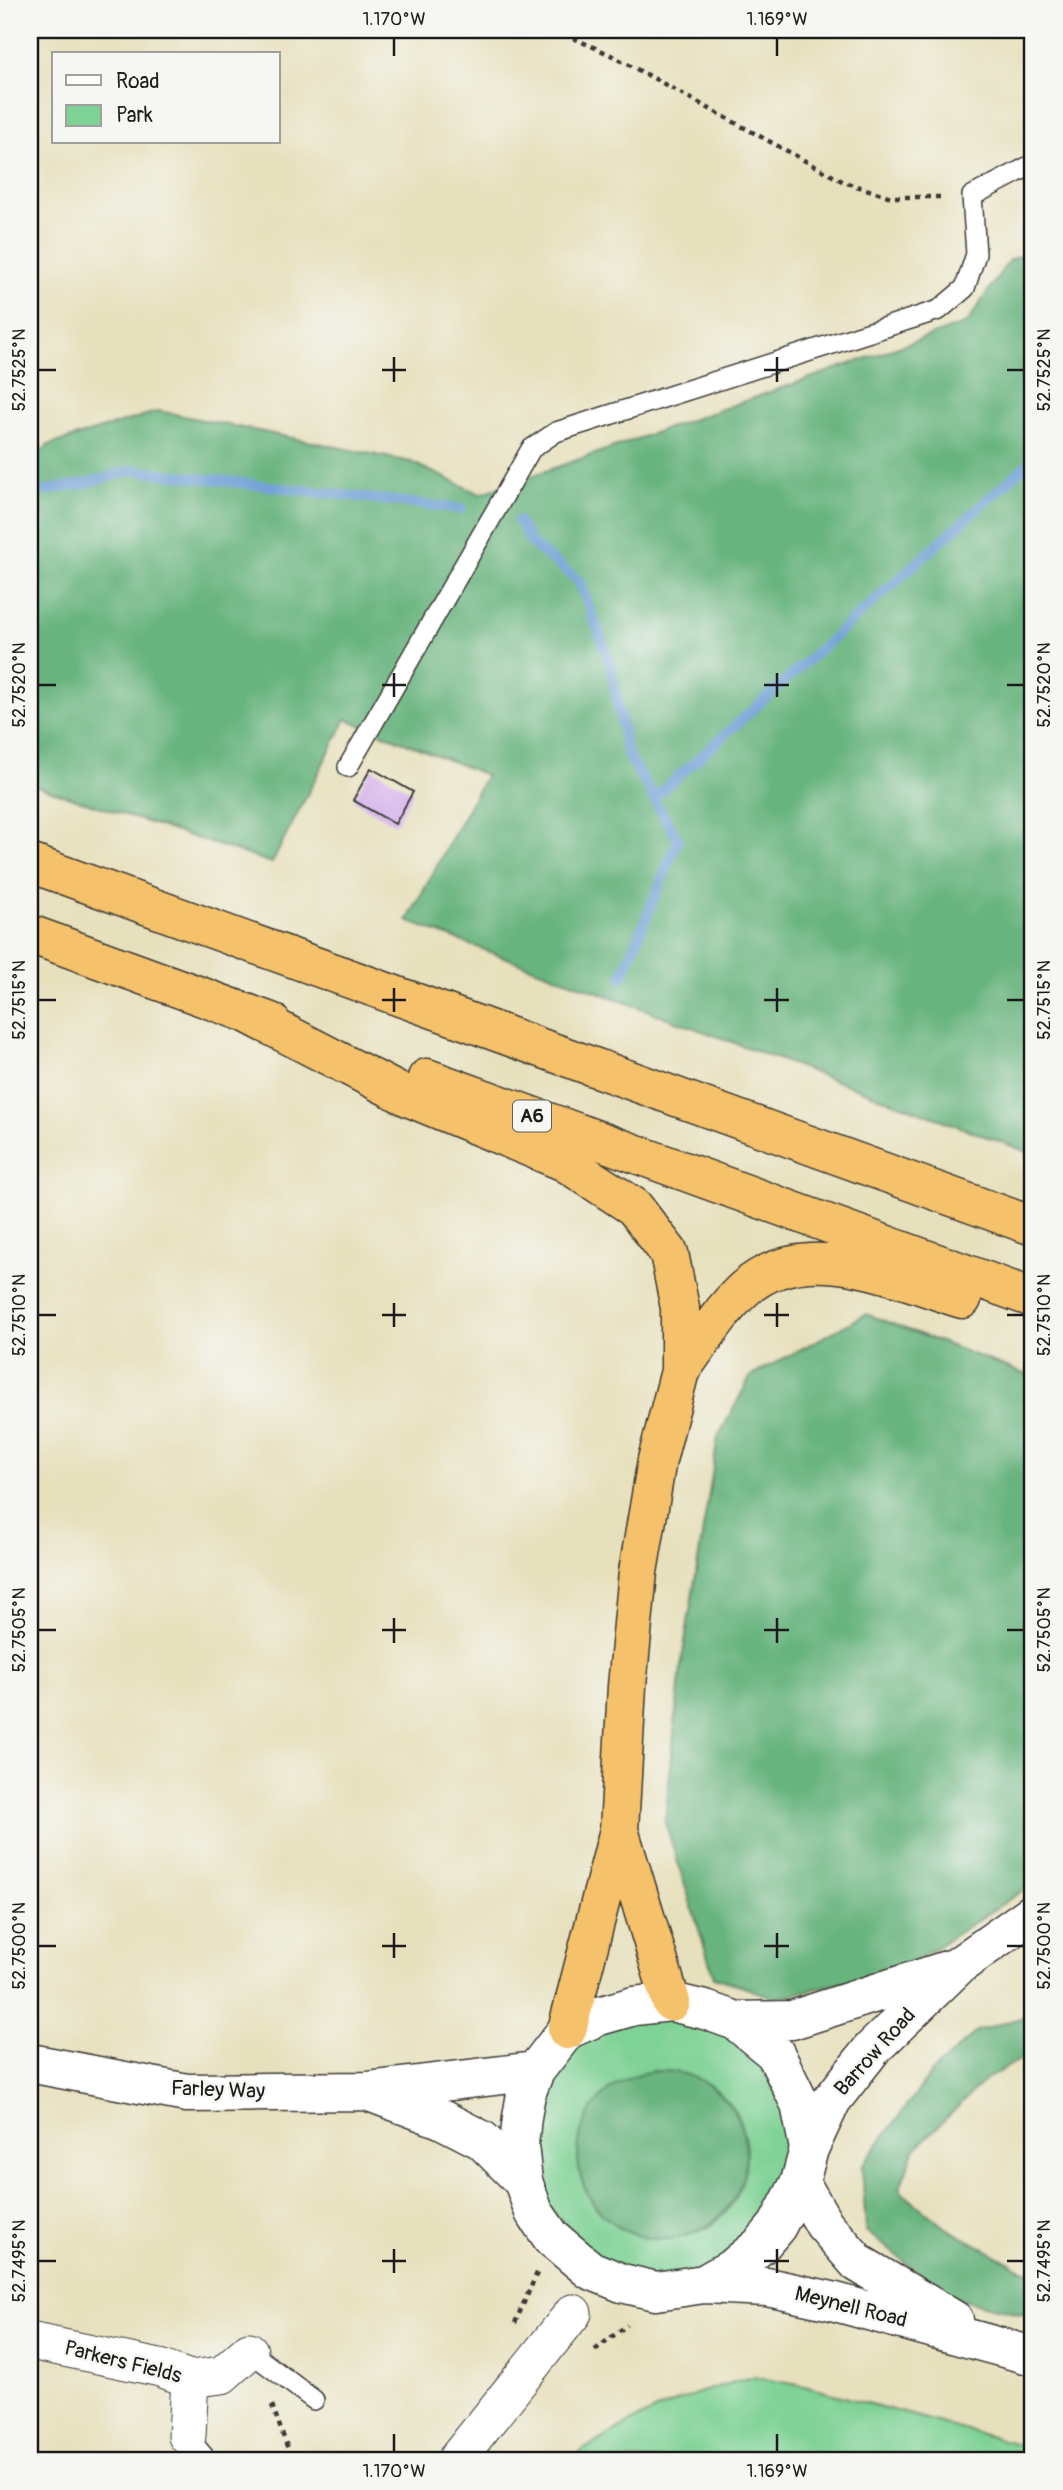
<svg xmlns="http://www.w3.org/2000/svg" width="1063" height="2490" font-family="Pangolin,sans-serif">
<rect width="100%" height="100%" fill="#f6f6f2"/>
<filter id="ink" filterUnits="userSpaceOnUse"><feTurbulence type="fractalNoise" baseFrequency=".0143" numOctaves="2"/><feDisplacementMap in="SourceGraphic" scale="14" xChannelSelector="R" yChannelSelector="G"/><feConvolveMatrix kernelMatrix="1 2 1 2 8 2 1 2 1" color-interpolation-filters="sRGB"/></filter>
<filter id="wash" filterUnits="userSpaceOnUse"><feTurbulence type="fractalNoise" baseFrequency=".00686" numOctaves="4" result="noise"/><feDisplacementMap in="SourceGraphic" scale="28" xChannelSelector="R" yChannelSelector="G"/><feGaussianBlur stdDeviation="1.57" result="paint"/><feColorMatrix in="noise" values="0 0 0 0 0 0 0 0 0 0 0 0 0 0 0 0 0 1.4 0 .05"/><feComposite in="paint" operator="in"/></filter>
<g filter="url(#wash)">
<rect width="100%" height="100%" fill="#e7e0bc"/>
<!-- green -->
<path fill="#7fd295" stroke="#4e7758" stroke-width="2" fill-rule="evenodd" d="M599,2016L736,2021L809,2149L734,2267L622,2283L523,2181L552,2048ZM652,2071C687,2072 715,2079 734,2111C737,2115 741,2121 741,2125C743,2137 739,2151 738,2163C737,2173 738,2191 734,2200C715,2238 655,2250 620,2228C606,2219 597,2208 587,2194Z
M753,2377L804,2386L1033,2448V2460H567C631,2420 679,2395 753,2377Z"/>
<!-- forest -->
<path fill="#67b47e" stroke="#42684d" stroke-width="2" d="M1033,251V1154L407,921L486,775L346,719L272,863L30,784V460L49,445L159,411L411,462L480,494L967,323L1009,260Z
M866,1314L1033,1377V1884L903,1969L775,1998L714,1977L665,1822L681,1666L718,1437L751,1376Z
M1033,2014V2052L985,2080L915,2149L899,2190L944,2227L1023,2270L1033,2274V2316L948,2297L866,2231L862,2166L932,2072L977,2031Z
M578 2155a84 84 0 1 1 168 0a84 84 0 1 1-168 0Z"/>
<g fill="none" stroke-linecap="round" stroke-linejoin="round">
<!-- stream -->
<path stroke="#6b9cd5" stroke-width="10" d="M30,494L91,482L132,470L462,509
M518,521L532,544L579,581L610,662L627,753L678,840L622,977
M654,798L1033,459"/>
</g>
<g id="blocks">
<!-- building -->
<path fill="#d0a9eb" d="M371,768L413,792L395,824L353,800Z"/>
</g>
</g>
<g filter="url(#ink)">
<use href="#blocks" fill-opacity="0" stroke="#3a3934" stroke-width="2"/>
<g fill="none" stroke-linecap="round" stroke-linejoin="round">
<defs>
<path id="service" d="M348,767L531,449L556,432L939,310L965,288L976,254L972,196L1033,164
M249,2351L314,2400
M187,2436L207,2460"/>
<path id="minor" d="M30,2341L160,2368L190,2379L222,2375L249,2351
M187,2436L190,2379
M456,2460L573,2313"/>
<path id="tertiary" d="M736,2021L792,2020L950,1969
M30,2063L187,2093L367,2091L535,2071
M367,2091L441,2119L482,2140L523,2181L534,2212L552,2238L590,2270L622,2283L656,2291L704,2284L734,2267L761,2245L777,2226L800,2182L809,2149L800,2104L775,2053L736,2021L705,2010L671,2002L634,2006L599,2016L567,2030L535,2071L526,2094L522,2117L519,2145L523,2181
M809,2149L832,2100L872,2049L958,1966L1033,1913
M800,2182L824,2224L858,2263L954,2320
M704,2284L767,2287L832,2301L1033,2356"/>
<path id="trunk" d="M30,863L1033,1226
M30,934L271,1022
M246,1013L408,1097L565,1162L634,1207L669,1253L680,1308V1371L657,1460L638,1572L627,1686L619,1830L567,2030
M427,1078L1033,1298
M680,1371C700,1344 719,1313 743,1290C804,1234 896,1278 962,1299
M619,1830L671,2002"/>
</defs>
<!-- service casing -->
<use href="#service" stroke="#3a3934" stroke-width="22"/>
<!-- minor casing -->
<use href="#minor" stroke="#3a3934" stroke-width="39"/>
<!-- tertiary casing -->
<use href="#tertiary" stroke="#3a3934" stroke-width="41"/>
<!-- trunk casing -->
<use href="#trunk" stroke="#3a3934" stroke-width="41"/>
<!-- path -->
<path stroke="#3a3934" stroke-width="4.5" stroke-dasharray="5 5" stroke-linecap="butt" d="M555,30L609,54L844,182L891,197H945
M515,2323L537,2273
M595,2350L627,2325
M272,2405L292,2460"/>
<!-- service -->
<use href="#service" stroke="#fff" stroke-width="19"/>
<!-- minor -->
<use href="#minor" stroke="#fff" stroke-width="37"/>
<!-- tertiary -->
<use href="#tertiary" stroke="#fff" stroke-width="38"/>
<!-- trunk -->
<use href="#trunk" stroke="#f5c16b" stroke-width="38"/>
</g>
</g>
<!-- ticks -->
<path fill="none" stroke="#1c1c1c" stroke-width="2.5" d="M394,38V56M777,38V56M394,357V382M777,357V382M38,370H56M382,370H406M764,370H789M1007,370H1024M394,673V697M777,673V697M38,685H56M382,685H406M764,685H789M1007,685H1024M394,988V1012M777,988V1012M38,1000H56M382,1000H406M764,1000H789M1007,1000H1024M394,1303V1327M777,1303V1327M38,1315H56M382,1315H406M764,1315H789M1007,1315H1024M394,1618V1643M777,1618V1643M38,1630H56M382,1630H406M764,1630H789M1007,1630H1024M394,1933V1958M777,1933V1958M38,1946H56M382,1946H406M764,1946H789M1007,1946H1024M394,2249V2273M777,2249V2273M38,2261H56M382,2261H406M764,2261H789M1007,2261H1024M394,2434V2452M777,2434V2452"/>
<g text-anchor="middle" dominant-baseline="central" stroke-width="5" stroke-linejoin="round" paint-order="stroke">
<!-- shield labels -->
<rect fill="#f6f6f2" stroke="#5d5d5c" stroke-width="2" x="513" y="1100.5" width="38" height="31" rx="5"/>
<g font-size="19" font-weight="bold" fill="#1c1c1c">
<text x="532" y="1116">A6</text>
</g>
<!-- street labels -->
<g font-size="21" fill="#1c1c1c" stroke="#f6f6f2">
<text transform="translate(875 2052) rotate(-48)">Barrow Road</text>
<text transform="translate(218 2090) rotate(2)">Farley Way</text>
<text transform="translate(851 2307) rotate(14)">Meynell Road</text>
<text transform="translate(123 2362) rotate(14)">Parkers Fields</text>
</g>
</g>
<!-- margin -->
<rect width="1063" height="2490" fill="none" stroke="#f6f6f2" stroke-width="77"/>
<!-- legend -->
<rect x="52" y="52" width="228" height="91" fill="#f6f6f2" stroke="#9f9f9c" stroke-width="2"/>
<rect x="66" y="75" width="35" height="10" fill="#ffffff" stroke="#9f9f9c" stroke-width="2"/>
<text x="116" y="88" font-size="21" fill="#1c1c1c">Road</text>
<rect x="66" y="105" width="35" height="21" fill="#7fd295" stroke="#9f9f9c" stroke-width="2"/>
<text x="116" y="122" font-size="21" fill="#1c1c1c">Park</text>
<rect x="38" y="38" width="986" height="2414" fill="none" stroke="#1c1c1c" stroke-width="2.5"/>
<g font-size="18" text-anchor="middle" fill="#1c1c1c">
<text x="394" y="25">1.170°W</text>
<text x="777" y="25">1.169°W</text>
<text transform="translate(19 370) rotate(-90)" y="6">52.7525°N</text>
<text transform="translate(1044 370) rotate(-90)" y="6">52.7525°N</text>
<text transform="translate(19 685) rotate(-90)" y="6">52.7520°N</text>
<text transform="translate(1044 685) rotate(-90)" y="6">52.7520°N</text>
<text transform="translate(19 1000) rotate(-90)" y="6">52.7515°N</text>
<text transform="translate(1044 1000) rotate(-90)" y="6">52.7515°N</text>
<text transform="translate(19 1315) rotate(-90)" y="6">52.7510°N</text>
<text transform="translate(1044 1315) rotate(-90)" y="6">52.7510°N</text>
<text transform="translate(19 1630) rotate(-90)" y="6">52.7505°N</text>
<text transform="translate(1044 1630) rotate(-90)" y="6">52.7505°N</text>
<text transform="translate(19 1946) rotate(-90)" y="6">52.7500°N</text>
<text transform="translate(1044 1946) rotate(-90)" y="6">52.7500°N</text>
<text transform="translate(19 2261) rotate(-90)" y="6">52.7495°N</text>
<text transform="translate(1044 2261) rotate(-90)" y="6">52.7495°N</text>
<text x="394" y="2477">1.170°W</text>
<text x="777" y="2477">1.169°W</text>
</g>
</svg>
